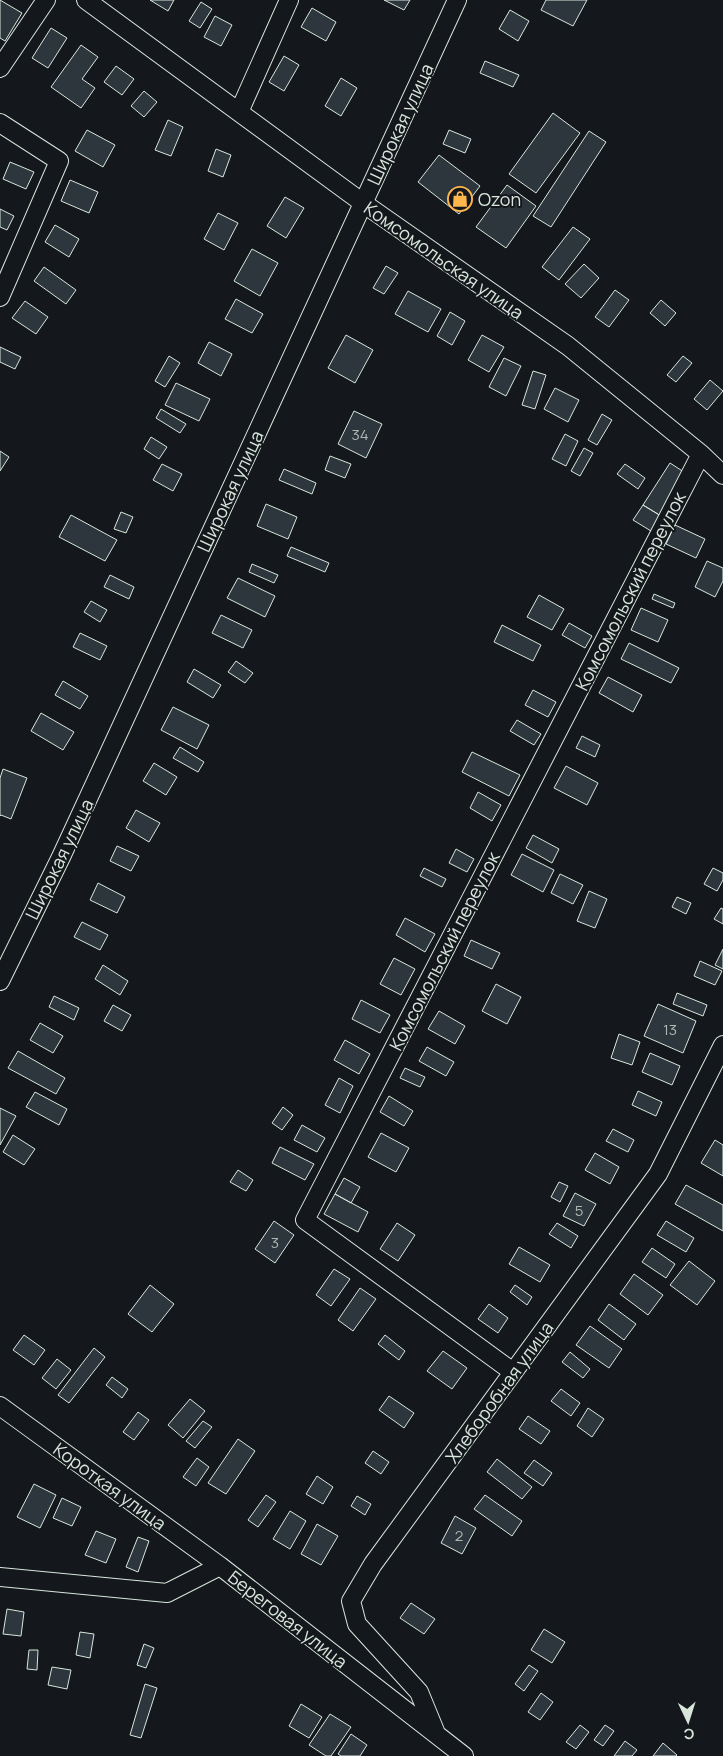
<svg xmlns="http://www.w3.org/2000/svg" width="723" height="1756" font-family="Manrope,sans-serif">
<rect width="100%" height="100%" fill="#14181c"/>
<!-- building -->
<path fill="#2c363c" stroke="#d8e6dc" d="M0,0L22,13L5,41L0,38Z
M150,0H174L168,11Z
M384,0H410L404,10Z
M546,0H587L573,26L541,10Z
M201,2L212,9L200,28L189,21Z
M312,8L336,22L326,41L301,27Z
M510,10L529,21L518,41L499,29Z
M215,16L232,25L221,46L204,37Z
M51,28L67,38L48,68L32,58Z
M81,45L98,57L82,79L95,88L81,108L51,87Z
M284,56L299,65L284,91L269,82Z
M485,61L519,75L513,87L480,73Z
M116,66L134,79L122,95L104,82Z
M341,78L357,88L341,116L325,106Z
M144,91L157,102L144,117L131,106Z
M553,113L580,133L536,193L509,174Z
M168,120L183,127L171,156L155,150Z
M87,130L115,145L103,167L75,151Z
M449,130L471,139L465,153L443,144Z
M589,131L606,142L551,227L533,216Z
M216,149L231,155L223,177L208,171Z
M439,155L480,186L459,214L418,182Z
M10,162L34,172L26,189L3,179Z
M70,180L98,192L89,213L61,201Z
M507,185L536,206L506,248L476,227Z
M285,197L304,208L286,238L267,226Z
M0,209L14,216L7,230L0,227Z
M218,213L238,223L224,250L204,239Z
M55,225L79,239L69,257L45,242Z
M573,227L590,239L559,280L542,267Z
M252,249L278,263L260,296L234,281Z
M584,264L599,278L581,298L565,284Z
M386,266L398,273L384,294L373,288Z
M44,267L76,290L66,304L34,281Z
M615,290L629,300L609,327L595,317Z
M408,291L441,309L428,332L395,314Z
M236,299L263,314L252,333L225,319Z
M661,300L676,313L665,326L650,313Z
M25,301L48,317L36,334L12,318Z
M450,312L465,321L452,345L437,336Z
M346,335L373,350L355,383L328,368Z
M482,335L504,347L489,372L468,360Z
M209,342L232,354L221,376L198,363Z
M0,347L21,357L15,369L0,362Z
M169,356L180,363L165,387L155,381Z
M683,356L692,363L676,382L667,375Z
M504,358L521,366L506,396L489,387Z
M533,371L546,375L535,409L522,405Z
M710,380L723,391L707,410L694,399Z
M176,383L210,399L199,421L165,405Z
M555,388L579,400L568,422L544,409Z
M161,409L186,424L180,433L156,418Z
M354,411L382,424L366,458L338,444Z
M602,414L612,420L597,445L588,440Z
M565,434L578,441L566,466L552,459Z
M151,437L167,447L159,459L144,449Z
M584,448L593,453L580,476L571,471Z
M0,451L9,457L0,471Z
M330,456L351,464L345,478L325,470Z
M670,463L687,474L661,516L643,505Z
M162,464L182,474L173,491L153,480Z
M625,464L645,478L638,489L617,474Z
M284,469L316,483L312,494L279,480Z
M266,504L297,517L288,539L257,526Z
M643,505L661,516L651,531L633,520Z
M121,512L133,517L126,533L114,529Z
M71,515L117,540L105,561L59,537Z
M675,525L705,539L696,558L666,544Z
M291,547L329,563L325,572L287,556Z
M707,561L723,568V581L715,597L695,587Z
M252,564L278,575L274,583L249,572Z
M110,575L134,587L129,599L104,587Z
M238,578L275,596L265,617L227,598Z
M654,594L675,603L673,608L652,599Z
M539,595L564,609L552,630L527,617Z
M91,601L107,610L100,622L84,612Z
M641,608L668,620L658,642L631,630Z
M221,615L252,630L243,648L212,633Z
M569,623L592,636L585,648L562,635Z
M502,625L541,645L533,661L494,642Z
M80,633L107,646L100,660L73,647Z
M629,643L679,668L671,683L621,659Z
M236,661L253,673L245,683L228,672Z
M194,669L221,685L213,698L187,682Z
M608,677L642,695L633,712L599,693Z
M63,681L88,696L80,709L55,695Z
M533,690L556,702L548,717L525,705Z
M173,707L209,725L197,749L161,730Z
M41,713L74,732L63,750L31,731Z
M517,720L541,734L534,745L510,731Z
M582,736L600,745L595,757L576,748Z
M180,747L204,762L198,772L173,758Z
M472,752L520,775L509,796L462,772Z
M154,763L177,777L166,795L143,781Z
M566,766L598,783L587,805L554,788Z
M3,769L27,778L11,819L1,815L0,816V778Z
M478,792L501,805L492,821L470,808Z
M136,810L160,823L149,842L126,828Z
M533,835L559,849L552,863L526,848Z
M117,846L139,856L131,871L110,861Z
M456,849L474,859L467,872L449,863Z
M522,854L554,870L543,892L511,875Z
M424,868L446,879L442,887L420,876Z
M713,868L723,873V880L717,891L704,884Z
M560,874L583,885L573,904L551,893Z
M98,883L125,897L117,913L90,900Z
M589,891L607,899L595,928L577,921Z
M677,897L691,903L686,914L672,907Z
M721,908L723,909V924L714,919Z
M405,918L435,934L425,952L396,935Z
M82,922L108,935L100,950L74,937Z
M471,940L500,953L492,969L464,956Z
M723,949V969L715,965Z
M394,958L415,969L401,995L380,984Z
M700,961L722,971L715,985L694,976Z
M103,965L128,981L120,995L95,979Z
M496,984L521,997L507,1024L482,1011Z
M677,993L707,1005L703,1016L673,1004Z
M54,996L79,1008L74,1020L49,1007Z
M361,1000L390,1015L380,1033L352,1019Z
M658,1004L696,1021L683,1053L644,1036Z
M113,1005L131,1015L122,1031L104,1021Z
M439,1011L465,1026L455,1044L428,1029Z
M40,1023L63,1036L53,1053L30,1040Z
M619,1034L640,1042L632,1065L611,1058Z
M345,1040L370,1054L359,1074L334,1060Z
M427,1047L454,1062L446,1076L419,1061Z
M18,1051L65,1078L56,1094L8,1068Z
M650,1053L680,1066L672,1085L642,1072Z
M405,1068L425,1077L420,1087L400,1078Z
M339,1078L353,1086L340,1113L325,1105Z
M638,1091L662,1102L656,1116L632,1105Z
M35,1092L67,1109L59,1125L26,1107Z
M389,1096L413,1111L404,1126L380,1112Z
M283,1107L293,1115L282,1130L272,1123Z
M0,1108L16,1116L0,1145Z
M302,1125L325,1138L317,1152L294,1140Z
M613,1129L634,1140L628,1152L606,1141Z
M381,1133L409,1148L396,1172L368,1157Z
M13,1135L35,1149L24,1165L3,1152Z
M715,1140L723,1145V1176L701,1163Z
M280,1147L314,1164L305,1180L272,1163Z
M595,1153L619,1167L610,1184L585,1170Z
M238,1170L253,1180L246,1191L230,1182Z
M344,1178L360,1187L351,1203L335,1194Z
M559,1182L568,1186L560,1202L551,1197Z
M686,1185L723,1205V1231L675,1204Z
M575,1193L596,1204L584,1226L563,1216Z
M335,1194L368,1212L358,1232L324,1214Z
M274,1221L294,1235L275,1263L255,1249Z
M666,1221L694,1238L686,1252L657,1235Z
M397,1223L415,1235L398,1261L380,1249Z
M557,1223L578,1236L571,1248L549,1234Z
M519,1247L550,1265L540,1282L509,1264Z
M652,1248L675,1264L666,1278L642,1262Z
M689,1261L715,1281L697,1305L670,1285Z
M334,1269L350,1279L331,1306L316,1295Z
M634,1274L663,1295L648,1315L620,1294Z
M150,1285L174,1304L152,1332L128,1314Z
M515,1285L532,1297L527,1305L510,1292Z
M360,1288L376,1299L353,1331L338,1320Z
M489,1304L508,1318L498,1333L478,1319Z
M609,1304L636,1324L624,1340L598,1320Z
M590,1326L622,1349L609,1368L576,1345Z
M24,1335L45,1350L34,1365L13,1350Z
M385,1335L405,1351L399,1360L378,1344Z
M94,1348L105,1357L69,1403L58,1395Z
M443,1351L467,1368L452,1389L427,1371Z
M570,1352L590,1369L583,1378L562,1362Z
M57,1359L71,1370L56,1389L42,1378Z
M112,1377L128,1389L122,1398L106,1385Z
M561,1389L580,1403L571,1416L551,1401Z
M389,1396L414,1413L404,1428L379,1410Z
M190,1399L205,1411L183,1438L168,1425Z
M588,1408L604,1419L592,1437L577,1426Z
M138,1412L149,1420L134,1440L123,1432Z
M528,1416L550,1431L541,1444L519,1429Z
M203,1421L212,1427L195,1448L186,1441Z
M238,1439L255,1451L226,1494L208,1483Z
M373,1451L389,1462L381,1474L365,1463Z
M197,1458L209,1467L196,1486L183,1477Z
M497,1459L532,1487L522,1499L487,1472Z
M534,1460L552,1473L543,1486L524,1473Z
M317,1476L333,1487L323,1504L306,1494Z
M34,1484L56,1495L40,1528L17,1517Z
M266,1495L276,1502L258,1527L248,1520Z
M485,1495L522,1521L512,1536L474,1509Z
M357,1496L371,1504L365,1515L351,1506Z
M62,1498L81,1507L72,1526L53,1518Z
M290,1511L306,1521L290,1549L273,1539Z
M455,1516L476,1528L462,1554L441,1543Z
M317,1524L338,1536L321,1565L301,1554Z
M96,1531L116,1539L106,1563L85,1555Z
M138,1537L149,1541L138,1572L126,1567Z
M411,1603L435,1619L424,1634L400,1618Z
M7,1609L24,1612L21,1636L3,1634Z
M544,1629L565,1642L552,1663L531,1650Z
M80,1632L94,1634L90,1658L76,1655Z
M144,1644L154,1648L146,1668L137,1665Z
M29,1650H38L37,1670L27,1669Z
M529,1665L538,1671L524,1691L515,1684Z
M52,1667L71,1670L67,1689L48,1685Z
M145,1684L157,1688L141,1738L130,1735Z
M541,1693L553,1702L540,1720L528,1712Z
M301,1704L322,1717L309,1738L289,1726Z
M330,1714L351,1727L331,1756H326L309,1745Z
M580,1725L589,1732L576,1749L566,1742Z
M605,1725L614,1731L603,1746L594,1740Z
M351,1734L367,1745L360,1756H341L338,1754Z
M625,1741L637,1750L632,1756H614Z
M663,1743L677,1755L676,1756H653Z"/>
<g fill="none" stroke-linecap="round" stroke-linejoin="round">
<defs>
<path id="street" d="M86,0L363,203L568,346L701,454L723,475
M0,68L46,0
M239,112L289,0
M0,123L59,161L0,297
M0,981L61,857L457,0
M513,1372L305,1220L701,454
M0,1406L220,1566
M0,1577L167,1593L220,1566L464,1756
M435,1731L419,1692L357,1624L351,1601L373,1564L658,1174L723,1045"/>
</defs>
<!-- street casing -->
<use href="#street" stroke="#d8e6dc" stroke-width="20"/>
<!-- street -->
<use href="#street" stroke="#14181c" stroke-width="18"/>
</g>
<!-- icons -->
<defs>
<symbol id="shop-ring" viewBox="-11 -11 22 22"><circle r="9.5" fill="#14181c" stroke="#ffb74d" stroke-width="1.5"/><path d="M-5-2.5h2.3a2.7 3.5 0 0 1 5.4 0H5L5.5 6h-11ZM-1.5-2.5h3a1.5 2.3 0 0 0-3 0Z" fill="#ffb74d"/></symbol>
</defs>
<g fill-rule="evenodd">
<use href="#shop-ring" x="446" y="185" width="28" height="28"/>
</g>
<g text-anchor="middle" dominant-baseline="central" stroke-width="4" stroke-linejoin="round" paint-order="stroke">
<!-- number labels -->
<g font-size="15" fill="#adbab4">
<text x="360" y="434">34</text>
<text x="670" y="1029">13</text>
<text x="579" y="1210">5</text>
<text x="275" y="1242">3</text>
<text x="459" y="1535">2</text>
</g>
<!-- street labels -->
<g font-size="18" fill="#d8e6dc" stroke="#14181c">
<text transform="translate(400 124) rotate(-65)">Широкая улица</text>
<text transform="translate(444 260) rotate(35)">Комсомольская улица</text>
<text transform="translate(230 491) rotate(-65)">Широкая улица</text>
<text transform="translate(630 591) rotate(-63)">Комсомольский переулок</text>
<text transform="translate(59 859) rotate(-64)">Широкая улица</text>
<text transform="translate(444 951) rotate(-63)">Комсомольский переулок</text>
<text transform="translate(499 1392) rotate(-54)">Хлеборобная улица</text>
<text transform="translate(110 1486) rotate(36)">Короткая улица</text>
<text transform="translate(288 1619) rotate(38)">Береговая улица</text>
</g>
<!-- poi labels -->
<g font-size="18" fill="#d8e6dc" stroke="#14181c" text-anchor="start">
<text x="478" y="199">Ozon</text>
</g>
</g>
<!-- north arrow -->
<g transform="translate(688 1721) rotate(176)" stroke="#14181c" stroke-width="4" paint-order="stroke">
<path d="M0-4L9 19L0 12L-9 19Z" fill="#d8e6dc"/>
<text y="-8" font-size="14" font-weight="bold" text-anchor="middle" fill="#d8e6dc">С</text>
</g>
</svg>
